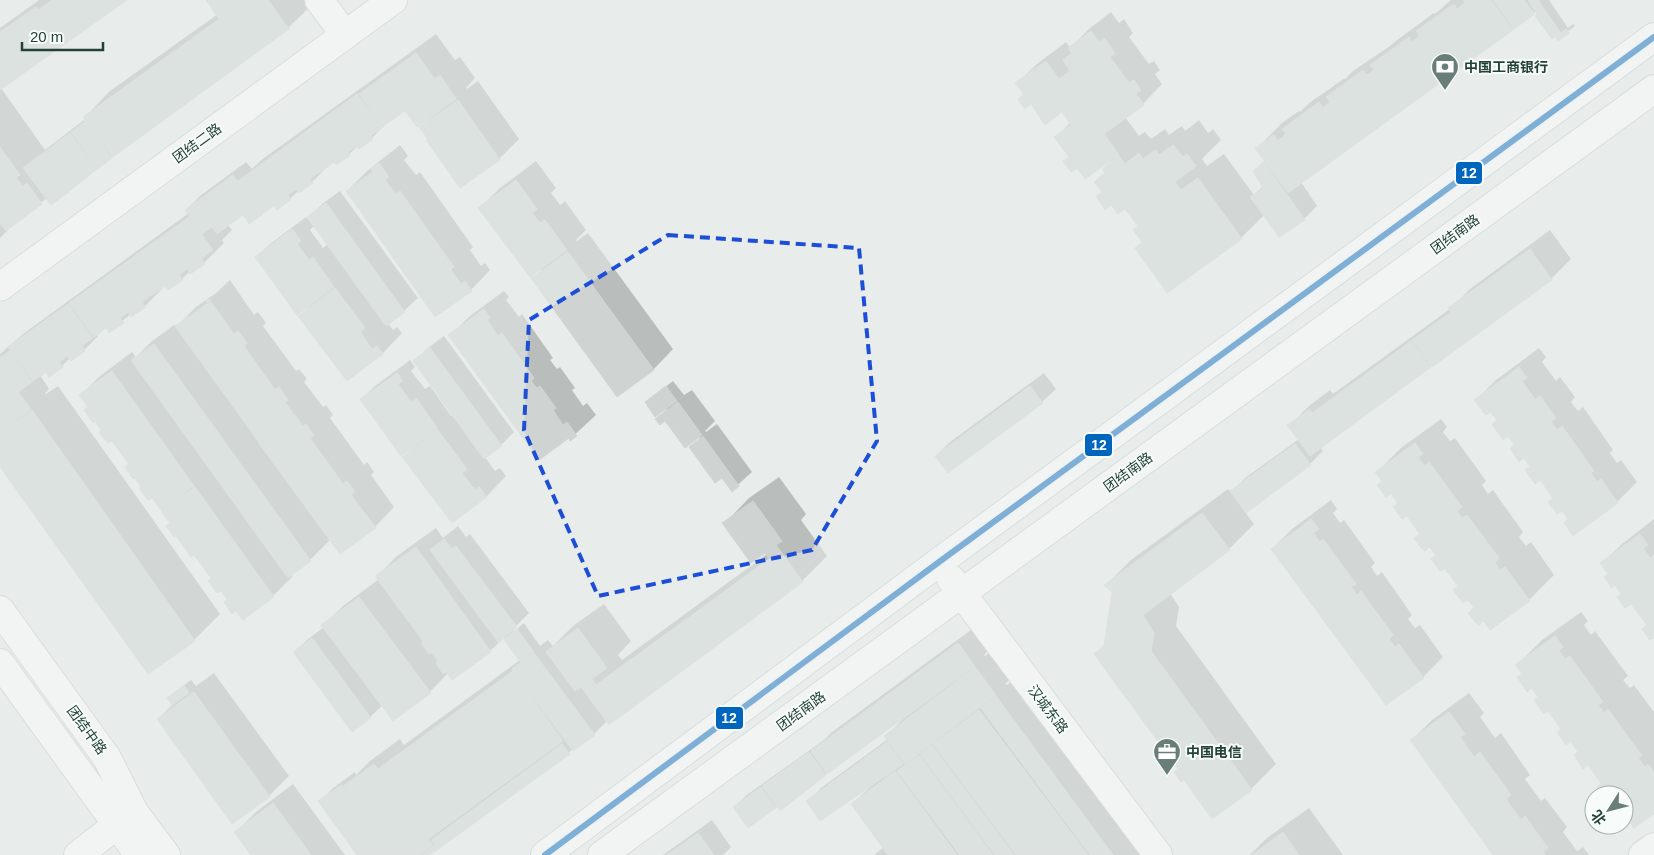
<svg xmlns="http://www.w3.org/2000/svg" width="1654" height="855" font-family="Arial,'Noto Sans SC',sans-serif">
<rect width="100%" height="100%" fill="#e8edeb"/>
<!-- shadow -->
<path fill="#0003" fill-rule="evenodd" d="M39,0H124L1,88L45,150L84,120L85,122L87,120L85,117L110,91L218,14L207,0H312L314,3L288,28L113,155L52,204L47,198L9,227L10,228L0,238V28Z
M1451,0H1549L1568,28L1573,24L1575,26L1558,39L1536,11L1301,182L1317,206L1304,219L1264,215L1241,238L1168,291L1143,241L1139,225L1126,207L1112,204L1097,196L1103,191L1096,182L1106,172L1104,169L1112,160L1070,156L1056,137L1071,122L1062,111L1019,99L1025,94L1017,83L1037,64L1066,42L1070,48L1090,28L1111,12L1119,23L1124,19L1133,33L1129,37L1149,64L1154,61L1160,70L1155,74L1162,84L1143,104L1125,117L1139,136L1145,132L1151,139L1165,129L1169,135L1182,126L1185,131L1199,120L1208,133L1213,129L1221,140L1202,159L1207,166L1224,154L1254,195L1263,186L1254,171L1265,160L1257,148L1282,123L1299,111L1300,112L1309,103L1345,78V79L1353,71L1390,46L1397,40L1434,13L1435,14Z
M436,34L455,60L460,57L475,78L466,88L467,89L478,81L519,139L499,159L460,186L421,127L430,118L406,109L388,122L372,138L358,146L349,154L331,163L312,182L299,190L291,198L274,204L261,214H243L228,225L232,230L222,240L224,243L204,263L190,271L182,279L166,285L145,306L131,314L110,331L106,326L96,334L98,336L84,350L71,359L70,358L62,366L46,371L40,375L49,389L45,393L46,394L58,386L220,614L194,640L148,672L0,464V354L23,334L189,213L186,210L200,196L246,162L252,169L260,161Z
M400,145L408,156L404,160L416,175L420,172L473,247L470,250L481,266L485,263L490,270L471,290L435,315L347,191L367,171Z
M536,161L556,188L551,193L560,205L565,201L586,230L576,240L577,241L588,233L673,349L654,369L617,395L533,278L542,269L480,208L500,188Z
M340,191L418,298L404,311L388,323L393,330L397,327L402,333L383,353L347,379L300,316L310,305L256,257L270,244L306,217L308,219L322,204ZM315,225L328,244L323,248L310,230Z
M1550,230L1571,259L1551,279L1320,447L1323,451L1310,464L1245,512L1254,524L1229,549L1170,593L1179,607L1176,626L1276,764L1251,789L1179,769L1095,654L1106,644L1114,592L1106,585L1131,560L1228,489L1231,492L1245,478L1299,439L1289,426L1309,406L1330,390L1333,394L1432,322L1450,309L1470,289Z
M230,280L254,315L258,312L266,323L263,326L296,371L299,369L307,379L304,382L323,407L326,405L333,415L330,418L364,465L367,462L374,472L371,475L394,507L375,527L331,539L310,560L291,574L293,576L273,596L243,618L152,496L143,486L130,464L81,395L100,376L132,352L136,357L152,341L174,325L176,327L196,307L216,293ZM268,432L269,433L260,443L257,440Z
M504,291L509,297L506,300L519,317L522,314L553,358L550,360L557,369L560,367L575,388L572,390L583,406L587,403L596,415L570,439L450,335L470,316Z
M444,336L514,432L501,445L485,457L495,471L500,468L506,476L487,496L452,522L404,457L414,447L361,399L375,386L410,360L415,367L411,371L425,389L430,386L451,416L454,415L415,361L428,348Z
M1539,348L1546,357L1542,362L1556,381L1560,377L1575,397L1571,402L1578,411L1583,407L1613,450L1610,453L1617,463L1621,460L1637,482L1617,502L1569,518L1491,410L1476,400L1496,380Z
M1044,373L1056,389L1042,402L948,471L936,456L950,442Z
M673,381L684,395L692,390L715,421L705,431L706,432L717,424L752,472L732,490L722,476L690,447L700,438L699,436L666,419H657L667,409L646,402Z
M1441,419L1447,427L1443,432L1450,441L1455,438L1486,481L1482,485L1488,494L1493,490L1523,532L1519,537L1526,546L1531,542L1554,575L1529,600L1475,607L1430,545L1415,538L1421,533L1377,472L1402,447Z
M779,477L806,514L801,520L827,556L802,581L607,721L594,734L428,855H359L320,801L333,788L355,772L356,775L370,761L400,739L404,745L520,660L504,638L490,651L448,673L430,692L383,705L370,717L353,730L294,652L308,639L324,627L323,626L343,606L379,579L377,576L397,556L436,528L443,538L458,526L466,537L470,534L529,613L512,630L513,632L524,623L540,646L548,640L553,646L573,626L604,604L631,641L618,655L622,660L767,554L724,524L749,498Z
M1331,500L1337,509L1333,513L1340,523L1344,520L1375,563L1371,567L1377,576L1382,572L1412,615L1408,619L1415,628L1420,625L1443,657L1423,677L1386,704L1272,549L1292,529Z
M1654,519V637L1648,625L1631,602L1622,594L1602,563L1622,544Z
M1581,612L1588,621L1584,625L1591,635L1595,631L1628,676L1623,680L1630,688L1634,685L1654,712V813L1628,818L1624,821V795H1604L1602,783L1540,696L1533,687L1519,677L1523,673L1517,665L1542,640Z
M979,624L994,645L984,655L985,656L996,648L1015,674L1005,684L1007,685L1016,677L1148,855H874L884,847L852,804L869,788L868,786L808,801L821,788L888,739L886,736L903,719L902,717L825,774L775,807H734L748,794L824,740L832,732Z
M214,673L289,776L269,796L158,719L173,704L169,698L175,692L191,680L196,686Z
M1469,693L1484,713L1480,717L1495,738L1501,733L1530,775L1525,779L1541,801L1545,798L1567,827L1563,832L1577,851L1583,847L1589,855H1495L1412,740L1432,720Z
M293,784L345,855H253L236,832L256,812Z
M1309,808L1343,855H1250L1267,838Z
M712,820L731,847L723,855H663Z"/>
<!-- building -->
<path fill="#cfd4d2" stroke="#d1d6d4" d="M52,0H127L0,90V32L36,7L38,10Z
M206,0H268L289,29L113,157L83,117L219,19Z
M1463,0H1491L1513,30L1288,193L1255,148L1274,135L1278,141L1286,134L1282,129L1319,102L1323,108L1330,102L1326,97L1363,70L1367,75L1374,70L1370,65L1409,37L1412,42L1420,36L1416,31L1454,4L1457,9L1465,3Z
M1493,0H1524L1535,14L1514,29Z
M1528,0H1538L1561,33L1566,29L1569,33L1558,41L1555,37L1552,39L1535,16L1537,14Z
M1091,31L1099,42L1104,38L1115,53L1110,57L1129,83L1134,80L1141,90L1136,94L1144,105L1104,134L1119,155L1085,179L1077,168L1071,172L1063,161L1069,157L1054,137L1071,125L1062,112L1045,125L1031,104L1025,109L1018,99L1024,95L1015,83L1046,61L1059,79L1070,71L1063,60L1072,53L1068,48Z
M416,53L435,79L440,75L456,99L417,127L405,111L382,127L359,94Z
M357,94L382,128L371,136L373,139L359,149L356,146L348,152L350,155L337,165L334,162L310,179L313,183L299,193L297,189L288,195L291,199L277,210L274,206L262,214L238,181Z
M458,100L500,160L460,188L426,140L428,139L419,127Z
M86,121L112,158L98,169L71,132Z
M70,133L97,169L66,194L38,157Z
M1173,145L1183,157L1187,154L1196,166L1175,182L1181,190L1198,178L1242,239L1167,293L1135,248L1142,242L1133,230L1138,226L1125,209L1118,214L1111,205L1105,210L1096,196L1102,192L1094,182L1105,173L1102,169L1119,156L1125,164L1139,153L1143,159L1156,150L1159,155Z
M0,147L20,175L16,177L23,186L27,183L42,204L6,231L0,223Z
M37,157L66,194L51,205L23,168Z
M1264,162L1305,220L1279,237L1250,197L1263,188L1253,171Z
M379,163L389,177L385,180L396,194L400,191L454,267L451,270L461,284L465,281L472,291L435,317L346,191L373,172L371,169Z
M233,175L262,215L249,224L243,215L217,234L212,227L202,234L185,210Z
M516,180L537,209L532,213L540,223L545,220L567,250L530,277L478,208Z
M326,203L405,312L386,326L307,217Z
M189,217L213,250L201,259L205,264L190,274L187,269L179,275L183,280L168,290L165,286L142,302L146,307L131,317L128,312L120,318L124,323L109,333L106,328L94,337L69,303Z
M292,229L301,241L297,244L309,260L313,257L334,287L297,315L255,257Z
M1530,249L1552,280L1432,367L1412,340L1451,312L1448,308Z
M568,252L654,370L617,397L531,278Z
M335,288L365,328L360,332L372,349L377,346L383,354L347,381L298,316Z
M209,299L234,334L238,331L247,343L244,346L275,390L279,387L288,400L285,402L294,415L258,441L175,326L208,303L206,301Z
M68,304L93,338L82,346L85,351L71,361L67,356L59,362L63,367L49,377L46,372L33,381L8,347Z
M484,309L490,318L487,320L498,336L502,333L534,378L531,381L537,388L540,386L556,408L553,410L563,425L567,422L577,436L570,441L569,438L539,460L448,335Z
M1411,341L1431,367L1310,456L1287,425L1310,409L1312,413Z
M154,344L311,561L288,578L131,360Z
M430,348L502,446L484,459L413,361Z
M10,351L32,382L18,392L31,409L0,432V358Z
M1519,367L1527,378L1522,381L1535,400L1540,396L1556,418L1551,422L1557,430L1562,426L1594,471L1591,473L1597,482L1601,479L1618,503L1573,536L1564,523L1568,519L1562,511L1557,514L1548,502L1553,498L1540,480L1535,484L1525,470L1530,467L1524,458L1519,462L1510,448L1514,445L1508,436L1503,440L1492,424L1497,420L1490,412L1486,415L1474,400Z
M112,371L194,486L161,510L152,498L148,500L139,488L141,487L135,478L133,479L125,467L129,464L112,441L108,443L99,432L101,430L98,426L95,421L93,423L84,410L88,407L79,395Z
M397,373L403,381L398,384L411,402L416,398L438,429L401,456L360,399Z
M666,386L677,401L655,417L645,402Z
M1030,386L1043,403L948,473L935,456Z
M678,402L702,435L685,448L665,421L660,425L655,419Z
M32,410L195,641L148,674L0,467V433Z
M295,415L303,426L306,424L314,436L310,438L343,484L347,481L355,492L351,495L376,528L340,554L258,442Z
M438,430L467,469L462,473L475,490L479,487L487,497L452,523L402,457Z
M703,436L739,486L732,492L722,478L715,483L689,447Z
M1415,443L1423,454L1418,457L1424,466L1429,462L1462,507L1457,511L1462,518L1467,515L1499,558L1495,563L1500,570L1505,567L1530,601L1490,630L1484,621L1479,625L1475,622L1468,613L1474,608L1468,600L1463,603L1453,590L1458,586L1445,569L1440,571L1431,559L1436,556L1430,547L1425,551L1421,548L1414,538L1420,534L1407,516L1402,519L1393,507L1398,503L1391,494L1386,497L1377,485L1382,481L1375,472Z
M1295,444L1311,465L1246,513L1230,491Z
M195,487L274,597L243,620L236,611L232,614L224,602L227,599L221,591L217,593L208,581L211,578L194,555L191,557L176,536L174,537L166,526L170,523L161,511Z
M753,501L782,541L776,545L803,582L609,725L581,687L575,691L546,652L578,628L607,668L592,679L596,685L769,559L765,553L751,563L722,523Z
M1202,513L1230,550L1143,615L1154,633L1151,651L1252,790L1212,819L1184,780L1181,782L1174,772L1178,769L1094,654L1104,646L1112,592L1104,585Z
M1311,519L1319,529L1313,533L1320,542L1323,539L1356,584L1351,587L1357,595L1361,591L1393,635L1389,639L1395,647L1399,644L1424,678L1386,705L1271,549Z
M1640,534L1648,545L1643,548L1650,558L1654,555V639L1653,638L1650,640L1642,629L1647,625L1631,604L1625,608L1617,597L1621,594L1615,585L1612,588L1604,577L1608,574L1600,563Z
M444,539L452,549L456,546L517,627L498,642L430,550Z
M416,547L491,652L452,680L446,672L443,674L436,663L438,661L432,653L429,654L421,643L423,641L375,576Z
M359,597L431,693L393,721L321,625Z
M517,629L534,652L520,662L504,639Z
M1555,636L1563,647L1559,651L1565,659L1570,656L1603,702L1598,705L1604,713L1608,709L1642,756L1638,758L1645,767L1648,764L1654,772V814L1634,828L1628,820L1624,823V795H1602L1597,787L1601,783L1588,765L1583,769L1574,755L1578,752L1571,742L1566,745L1557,732L1561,729L1548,711L1544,714L1534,700L1538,697L1535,693L1532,688L1527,692L1517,677L1522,674L1515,665Z
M312,638L371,718L352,732L293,652Z
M958,643L975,666L827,774L811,751Z
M534,653L595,735L573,751L512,669Z
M975,667L996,695L905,764L884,736Z
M513,671L563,741L428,839L433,845L420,855H393L343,786L374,764L378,769Z
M184,685L189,693L172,705L167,698Z
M194,692L270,797L232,824L157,719Z
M996,696L1113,855H1090L981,708Z
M979,710L1088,855H1016L933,744Z
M1449,712L1465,734L1460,737L1474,757L1480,752L1511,795L1506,799L1521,820L1525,816L1548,848L1543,852L1546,855H1493L1410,740Z
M887,742L903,764L820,821L806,801Z
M562,744L570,754L430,855H422L435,845L431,840Z
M932,745L1014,855H995L920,754Z
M809,752L826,775L780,811L762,786Z
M919,755L993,855H960L897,771Z
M895,771L957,855H888L851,804Z
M341,785L392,855H357L318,801Z
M761,787L776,808L748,828L733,807Z
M273,803L311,855H251L234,832Z
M1283,832L1299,855H1252Z
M698,833L714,855H667Z"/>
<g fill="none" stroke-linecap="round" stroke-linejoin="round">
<defs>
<path id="street" d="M319,0L345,35
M1643,855L1654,847"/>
<path id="secondary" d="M0,287L393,0
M951,579L1158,855
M0,610L107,758L134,812L166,855
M0,663L139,855
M78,855L131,814
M545,855L939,562L1654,37
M602,855L1654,89"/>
</defs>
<!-- street casing -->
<use href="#street" stroke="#c5cac8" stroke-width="30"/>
<!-- secondary casing -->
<use href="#secondary" stroke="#c3cbc8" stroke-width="30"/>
<!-- street -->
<use href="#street" stroke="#fcfcfc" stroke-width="28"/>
<!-- secondary -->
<use href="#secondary" stroke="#fcfcfc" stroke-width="28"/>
<defs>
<path id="bus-1" d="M545,855L939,562L1654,37"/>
</defs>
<!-- bus-1 casing -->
<use href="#bus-1" stroke="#f7fbf9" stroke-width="10"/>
<!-- bus-1 -->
<use href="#bus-1" stroke="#0065bd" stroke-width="6"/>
</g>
<!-- marked area -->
<path d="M0 0H1654V855H0ZM668,235L859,248L877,441L812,550L598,596L524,430L529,320Z" fill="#e8edeb" fill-opacity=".55" fill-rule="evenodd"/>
<path fill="none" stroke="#1d4ed8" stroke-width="4" stroke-dasharray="10 6" stroke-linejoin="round" d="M668,235L859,248L877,441L812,550L598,596L524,430L529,320Z"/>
<!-- icons -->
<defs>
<symbol id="bank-pin" viewBox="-11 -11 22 30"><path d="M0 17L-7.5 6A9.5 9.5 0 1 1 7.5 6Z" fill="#697e78" stroke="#f7fbf9"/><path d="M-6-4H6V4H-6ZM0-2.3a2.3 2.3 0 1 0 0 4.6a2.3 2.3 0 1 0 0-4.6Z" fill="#fff"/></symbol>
<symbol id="office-pin" viewBox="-11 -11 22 30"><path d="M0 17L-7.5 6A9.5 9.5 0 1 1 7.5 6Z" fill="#697e78" stroke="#f7fbf9"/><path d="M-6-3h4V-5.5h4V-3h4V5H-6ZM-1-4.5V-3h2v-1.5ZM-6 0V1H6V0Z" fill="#fff"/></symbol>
</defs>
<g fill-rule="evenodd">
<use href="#bank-pin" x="1429" y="51" width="32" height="43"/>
<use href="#office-pin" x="1151" y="736" width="32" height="43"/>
</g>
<g text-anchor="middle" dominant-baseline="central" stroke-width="4" stroke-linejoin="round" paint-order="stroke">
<!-- poi labels -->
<g font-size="14" font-weight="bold" fill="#24423a" stroke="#f7fbf9" text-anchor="start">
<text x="1464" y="67">中国工商银行</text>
<text x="1186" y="752">中国电信</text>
</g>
<!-- street labels -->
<g font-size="14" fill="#24423a" stroke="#f7fbf9">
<text transform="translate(197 143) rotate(-36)">团结二路</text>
<text transform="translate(1455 234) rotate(-36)">团结南路</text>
<text transform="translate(1128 472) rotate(-36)">团结南路</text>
<text transform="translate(1048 709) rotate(53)">汉城东路</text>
<text transform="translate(801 711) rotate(-36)">团结南路</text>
<text transform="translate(87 730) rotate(54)">团结中路</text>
</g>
</g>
<g stroke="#f7fbf9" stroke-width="2">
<rect x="1455" y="161" width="28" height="24" rx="5" fill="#0065bd"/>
<rect x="1084" y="433" width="29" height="24" rx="5" fill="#0065bd"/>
<rect x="715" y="706" width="29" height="24" rx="5" fill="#0065bd"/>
</g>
<g font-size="14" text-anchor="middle" font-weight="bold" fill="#fff">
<text x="1469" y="178">12</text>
<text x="1099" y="450">12</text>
<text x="729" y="723">12</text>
</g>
<!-- north arrow -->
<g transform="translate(1609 810) rotate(234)"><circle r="24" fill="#f7fbf9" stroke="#a3b1ad"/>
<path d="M0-4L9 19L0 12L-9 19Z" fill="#697e78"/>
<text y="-8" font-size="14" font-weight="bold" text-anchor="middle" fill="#24423a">北</text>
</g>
<!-- scale -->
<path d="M22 42v8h81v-8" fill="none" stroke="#24423a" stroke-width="2.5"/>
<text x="30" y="42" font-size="15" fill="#24423a" stroke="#f7fbf9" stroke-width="4" paint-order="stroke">20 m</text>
</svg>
